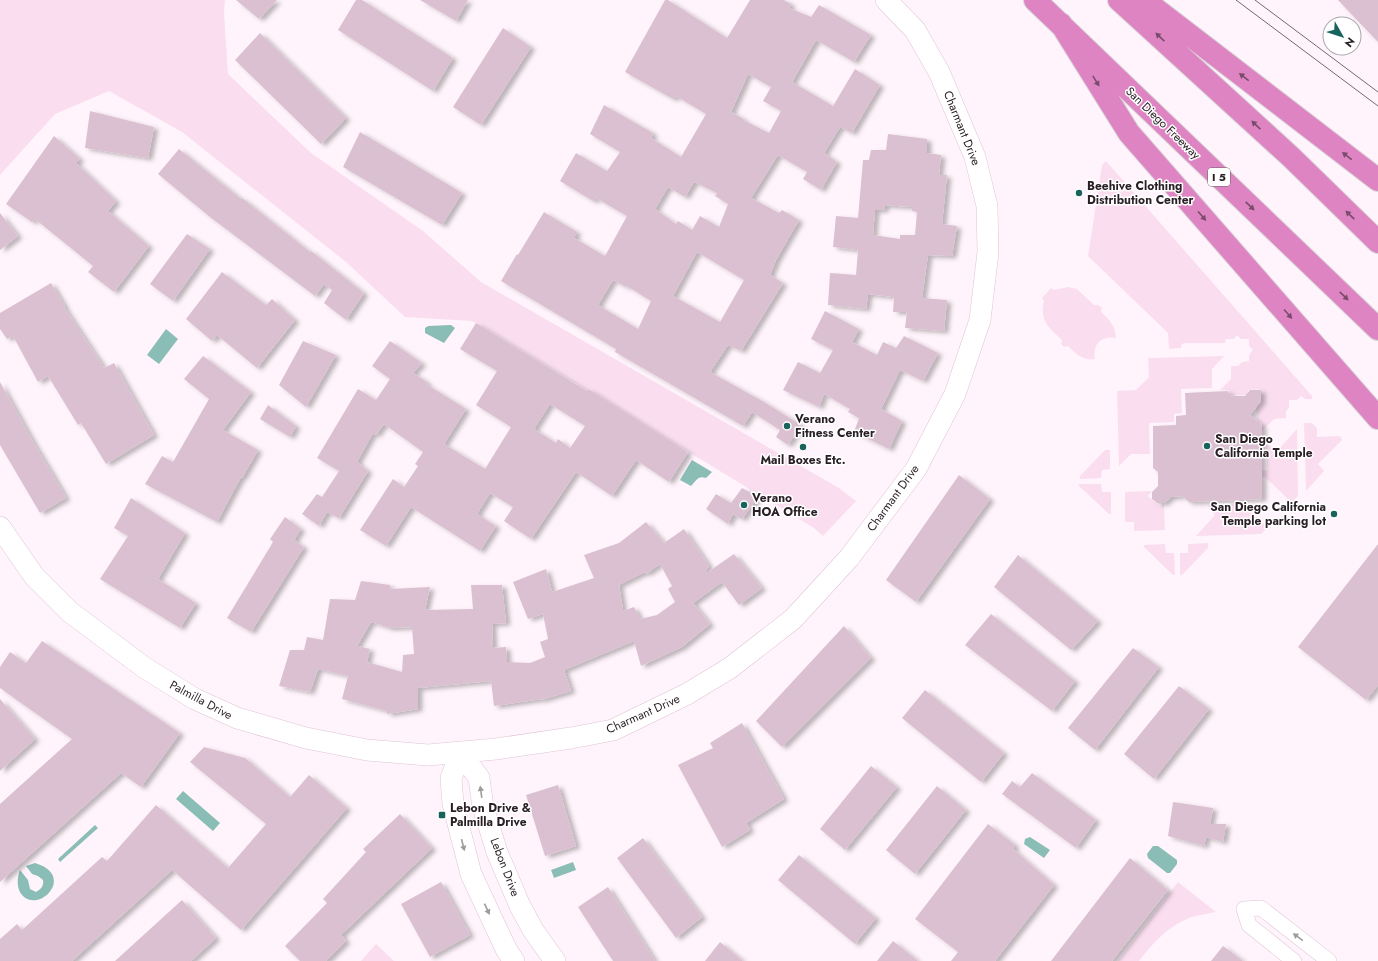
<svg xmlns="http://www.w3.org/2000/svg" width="1378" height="961" font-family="Jost,sans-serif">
<defs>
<filter id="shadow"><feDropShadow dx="4.5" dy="2.5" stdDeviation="2" flood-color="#0004"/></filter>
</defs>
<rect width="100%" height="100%" fill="#fff4fb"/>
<!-- green -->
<path fill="#fadef0" d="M0,0H225L224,12L228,74L311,153L423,231L481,282L839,488L856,501L823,536L814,528L476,323L472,321L405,317L346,262L182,132L109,91L55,114L0,175Z
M1106,161L1312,396V399H1305L1301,396L1297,400H1289V408L1286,411V418L1274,419L1262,431V424L1257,423L1256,402L1261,401V391L1259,389L1249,390L1248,391V395H1229V392L1227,390H1220L1231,379V366H1238L1242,362L1249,361V355L1253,350L1249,346V339H1241L1237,335L1234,339H1226L1225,343H1184L1181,345V348L1169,349L1168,333L1088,256L1102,165Z
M1068,287L1077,289L1094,305H1098L1102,308L1101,312C1110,320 1115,326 1116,338C1101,335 1092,345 1095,359C1083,361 1076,354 1068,346L1064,347L1061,344L1062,341L1061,339C1048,327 1039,320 1044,301L1042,298L1051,288L1054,290Z
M1224,356L1212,369V388L1181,389L1182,413L1174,414V422L1149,423L1150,454H1131L1119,466L1117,391L1136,390L1149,377L1148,358Z
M1304,423H1312L1317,428V437L1340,436L1342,440L1318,464L1324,471L1306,491Z
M1297,429L1298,496L1293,501H1290L1265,477L1242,478V471L1267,470L1266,445H1269L1276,452Z
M1105,450H1110V469L1102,470L1101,478L1080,479V476Z
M1234,479H1241V503L1266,526V529L1261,534L1196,536L1215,515L1209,507L1208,505L1234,504Z
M1079,484H1101L1102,492H1111V514H1109L1079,486Z
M1152,491L1148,496L1160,507L1164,503L1165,530L1134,531V522H1125V492Z
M1208,543V548L1182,575H1180V553H1188V544Z
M1165,544L1166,553H1174L1175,575H1173L1144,547V545Z
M1178,882L1216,912C1207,914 1197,915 1189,918C1167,927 1153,943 1139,961H1118Z
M376,944L394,961H395H361Z"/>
<!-- water -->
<path fill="#8abdb6" d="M451,325L455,328L444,343L425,333V328L428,326Z
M166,329L178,339L159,364L147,355Z
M692,460L712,472L706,478C698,475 696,481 691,486L680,480Z
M183,791L220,823L213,831L176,799Z
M95,825L98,828L60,862L58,859Z
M1030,837L1050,850L1044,858L1024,844L1025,839Z
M1153,846H1158L1177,860V864L1170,873H1167L1148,858L1147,854Z
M573,862L576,870L554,878L551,870Z
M35,863C76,875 40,913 23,896C16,889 17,878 20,870L28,880L30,889L36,892C41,889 44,886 43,880L38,876L32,874L26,866Z"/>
<!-- building -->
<path fill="#dbc0d1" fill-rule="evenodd" filter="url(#shadow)" d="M236,0H277L259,19Z
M356,0H362L453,58L433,91L338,30Z
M420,0H468L456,21Z
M665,0H668L727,38L750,0H784L791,4L789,8L811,17L819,5L871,35L854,62L816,40L792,82L833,106L855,69L880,85L852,133L840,127L824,153L837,162L821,190L803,179L807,172L778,155L751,198L779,213L782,210L799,220L776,260L770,275L783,283L741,351L728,345L710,372L764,402L801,425L788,445L776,437L780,430L752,412L743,426L615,352L616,349L501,281L517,254L518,255L544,212L577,232L574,238L605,256L627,216L596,198L593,201L560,181L576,153L607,171L620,152L590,134L604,105L653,133L651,138L681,157L706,114L676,96L673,99L625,72ZM748,74L771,87L763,101L781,111L769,133L743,120L744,119L731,112ZM694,182L717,193L715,196L728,204L719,227L700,216L692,230L678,221L676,224L655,209L668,187L685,197ZM697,252L744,280L720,322L673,296ZM613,280L626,287L627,286L651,301L638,329L598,305Z
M1338,0H1378V42L1355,18Z
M503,28L531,47L481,125L453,107Z
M260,33L346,118L321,144L235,60Z
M90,111L154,127L148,158L85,148Z
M360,132L462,193L442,225L343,167Z
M888,134L927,139V153L941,155L939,175H947L942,224L957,226L952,256L928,255L922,298L947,300L944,331L905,328L907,312H893L894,297L868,294L866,309L828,305L830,273L856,275L858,250L833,247L836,216L858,218L863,160H869L871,150H886ZM885,205L912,207V211L917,212L915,235H900V239L873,235L875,210H884Z
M54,136L80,159L76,163L116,201L108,211L149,246L114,292L88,272L93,266L35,219L32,222L6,204Z
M179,149L241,199L242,198L310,252L311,251L364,293L346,320L324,303L332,290L324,284L315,296L210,217L158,174Z
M0,213L18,236L0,250Z
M187,234L210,249L173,301L150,284Z
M222,272L266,305L272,299L295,320L257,368L217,335L212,341L186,319Z
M51,283L65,307H64L104,368L114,363L154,435L106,464L81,423L78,425L48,376L38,382L13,336L7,339L0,329V313Z
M825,311L859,329L852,342L877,355L883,342L896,348L904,336L938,353L923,381L900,370L881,409L902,421L889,449L854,432L859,418L848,412L850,409L824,394L819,407L783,390L798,362L820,373L833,350L811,339Z
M476,323L587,391L588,389L688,452L669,482L636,460L612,496L576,472L531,539L504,521L513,507L490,493L477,514L496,526L480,551L411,507L386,546L360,530L393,479L404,487L418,466L415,464L423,452L384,424L376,435L373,433L357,462L368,471L339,518L327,512L319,526L302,514L317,494L322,497L339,471L317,458L358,389L376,400L390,379L372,366L390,341L422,363L413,373L427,382L426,384L466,409L444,444L485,469L511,427L476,405L497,371L460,349ZM550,404L585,426L570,448L558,439L556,443L534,429Z
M303,341L336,355L306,407L279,385Z
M203,356L251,392L223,430L258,450L242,478L241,477L217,522L145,484L162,456L173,462L209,399L184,379Z
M0,382L33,442L66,498L40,513L0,445Z
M1250,390H1261V401L1250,415L1262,425V499L1189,502L1182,496L1171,497L1164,503H1157L1152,499V492L1158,486V472L1153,468V426L1176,425V416L1186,415L1185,393L1227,391L1232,396H1245Z
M268,405L296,426L290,437L260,419Z
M959,475L990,499L916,602L886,580Z
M742,488L758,497L742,519L733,514L728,524L706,509L716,494L731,503Z
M131,498L185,533L158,579L196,603L180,628L100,579L128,536L114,528Z
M285,517L301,529L294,540L304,547L251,632L227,618L273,542L270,539Z
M646,522L664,543L684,529L709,566L705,574L734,554L762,588L739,605L722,582L693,603L710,624L682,647L641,666L634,641L564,670L571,691L541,700V699L494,706L491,681L418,688V709L387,714V711L342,699L348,676L318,669L310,692L279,686L290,650H304L307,637L323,640L330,599L355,600L361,581L390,585V589L430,587L425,610L473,609L471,585H502L506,623L492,624L493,648L506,647L507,662L530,663L545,657L540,642L548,639L543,614L528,619L513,582L546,569L552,592L594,578L584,555L619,543ZM660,564L672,586L668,589L675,602L657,615L640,619L634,607L623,611L619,585L645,572L646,574ZM371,622L390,628L412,627L414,654L403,655L402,672L367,662L370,649L357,646Z
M1378,544V685L1366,700L1298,647Z
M1018,555L1098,621L1071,650L994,587Z
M991,614L1075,681L1052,711L965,645Z
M844,626L871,658L782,747L756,721Z
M42,641L180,733L141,787L121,773L0,882V804L72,739L0,688V667L10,652L26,663Z
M1133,648L1159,667L1095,750L1068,728Z
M1179,686L1209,709L1154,779L1124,754Z
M925,690L1004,753L981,782L902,718Z
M0,699L35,739L0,771Z
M742,723L784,799L746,823L750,830L722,847L678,765L713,748L710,743Z
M204,747L245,758L290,797L309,775L347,808L241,930L172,870L72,961H0V939L17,924L22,930L102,857L107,861L156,805L228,868L266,824L190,762Z
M871,766L897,787L845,850L820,829Z
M1032,773L1096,820L1076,848L1002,794L1012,781L1020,787Z
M558,785L576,846L545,856L526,795Z
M937,786L966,810L915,874L886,850Z
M1173,802L1213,808L1210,824H1226L1223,842L1206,837L1204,846L1168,836Z
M400,814L432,848L341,935L346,941L326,961H300L285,946L327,903L323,899L366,852L363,849Z
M988,824L1015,845L1013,849L1054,885L995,961H951L958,952L915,919Z
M643,838L702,917L676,938L617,858Z
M799,855L876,918L855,944L778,880Z
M1130,858L1168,890L1112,961H1051Z
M441,882L470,935L430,957L401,904Z
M608,887L655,961H613L578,907Z
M182,900L216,938L191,961H115Z
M893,941L918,961H877Z
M720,942L743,961H705Z
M1223,946L1243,961H1211Z"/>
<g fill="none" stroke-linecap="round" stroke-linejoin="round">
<defs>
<path id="street" d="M1294,961L1249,925L1244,909L1261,908L1329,961"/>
<path id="secondary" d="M0,527L34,576L70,612L145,668L195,699L237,718L306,738L367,750L428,755L496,749L571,738L613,730L687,694L730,668L793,619L849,558L916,469L955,394L980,320L988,252L987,206L975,157L939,72L915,30L886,0
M461,753L479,778L483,807L497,852L520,906L533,930L555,961
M461,753L451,778L453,804L471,874L506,949L514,961"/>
<path id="highway" d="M1035,0L1378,329
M1119,0L1291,157L1378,242
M1144,0L1378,180
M1061,24L1129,133L1378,418"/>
</defs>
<!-- street casing -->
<use href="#street" stroke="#dfc4d5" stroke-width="16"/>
<!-- secondary casing -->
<use href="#secondary" stroke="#dfc4d5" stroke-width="22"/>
<!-- highway casing -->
<use href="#highway" stroke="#d8d7d8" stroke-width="24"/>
<!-- street -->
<use href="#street" stroke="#fff" stroke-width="15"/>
<!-- secondary -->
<use href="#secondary" stroke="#fff" stroke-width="21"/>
<!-- highway -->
<use href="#highway" stroke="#de84c2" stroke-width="22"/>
<!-- tram -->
<path stroke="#73696f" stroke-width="1" d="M1236,0L1378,106
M1255,0L1378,92"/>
</g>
<!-- one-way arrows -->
<defs><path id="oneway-solid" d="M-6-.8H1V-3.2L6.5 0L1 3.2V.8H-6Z"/></defs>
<g fill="#7a4c6c">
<use href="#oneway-solid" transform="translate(1160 37) rotate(-137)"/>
<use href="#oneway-solid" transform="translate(1244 77) rotate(-142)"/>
<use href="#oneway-solid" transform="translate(1096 81) rotate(58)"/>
<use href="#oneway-solid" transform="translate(1256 125) rotate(-137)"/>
<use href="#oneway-solid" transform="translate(1347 156) rotate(-142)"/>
<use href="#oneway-solid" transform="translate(1250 206) rotate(44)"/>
<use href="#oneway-solid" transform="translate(1350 215) rotate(-136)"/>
<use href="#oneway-solid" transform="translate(1202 216) rotate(49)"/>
<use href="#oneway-solid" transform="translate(1344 296) rotate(44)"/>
<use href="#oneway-solid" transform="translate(1288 314) rotate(49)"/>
</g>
<g fill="#9f9a9d">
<use href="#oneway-solid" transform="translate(481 792) rotate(-98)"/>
<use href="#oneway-solid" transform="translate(463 845) rotate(76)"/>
<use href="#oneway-solid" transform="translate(487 909) rotate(65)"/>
<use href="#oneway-solid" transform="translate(1298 937) rotate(-144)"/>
</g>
<!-- markers -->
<g fill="#18635c" stroke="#fff" stroke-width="1.5">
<circle cx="1079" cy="193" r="4"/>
<circle cx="787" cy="426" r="4"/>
<circle cx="1207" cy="446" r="4"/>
<circle cx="803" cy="447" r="4"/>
<circle cx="744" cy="505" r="4"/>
<circle cx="1334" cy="514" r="4"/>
<rect x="438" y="811" width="8" height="8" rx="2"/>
</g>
<g text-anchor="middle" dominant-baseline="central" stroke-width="3" stroke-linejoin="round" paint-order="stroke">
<!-- shield labels -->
<rect fill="#fff" stroke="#696266" stroke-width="1" x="1208" y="168" width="22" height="18" rx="3"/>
<g font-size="11" font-weight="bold" fill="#291f25">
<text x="1219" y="177">I 5</text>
</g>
<!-- street labels -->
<g font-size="12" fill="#291f25" stroke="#fff">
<text transform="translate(1163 123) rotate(44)">San Diego Freeway</text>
<text transform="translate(962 128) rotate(68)">Charmant Drive</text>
<text transform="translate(893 498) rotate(-54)">Charmant Drive</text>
<text transform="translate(201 700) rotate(28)">Palmilla Drive</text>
<text transform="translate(643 714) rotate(-24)">Charmant Drive</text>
<text transform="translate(505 867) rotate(69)">Lebon Drive</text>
</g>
<!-- poi labels -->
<g font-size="12" font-weight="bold" fill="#291f25" stroke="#fff" text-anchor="start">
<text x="1087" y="186">Beehive Clothing<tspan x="1087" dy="14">Distribution Center</tspan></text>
<text x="795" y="419">Verano<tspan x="795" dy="14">Fitness Center</tspan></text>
<text x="1215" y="439">San Diego<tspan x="1215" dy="14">California Temple</tspan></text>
<text x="803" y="460" text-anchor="middle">Mail Boxes Etc.</text>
<text x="752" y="498">Verano<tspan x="752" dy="14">HOA Office</tspan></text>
<text x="1326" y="507" text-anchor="end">San Diego California<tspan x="1326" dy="14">Temple parking lot</tspan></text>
<text x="450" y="808">Lebon Drive &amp;<tspan x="450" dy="14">Palmilla Drive</tspan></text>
</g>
</g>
<!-- north arrow -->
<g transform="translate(1342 36) rotate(129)"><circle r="19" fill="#ffffff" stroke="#a9a5a8"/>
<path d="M0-3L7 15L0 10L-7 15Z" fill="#18635c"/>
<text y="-6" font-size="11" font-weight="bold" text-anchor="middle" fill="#291f25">N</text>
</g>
</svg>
